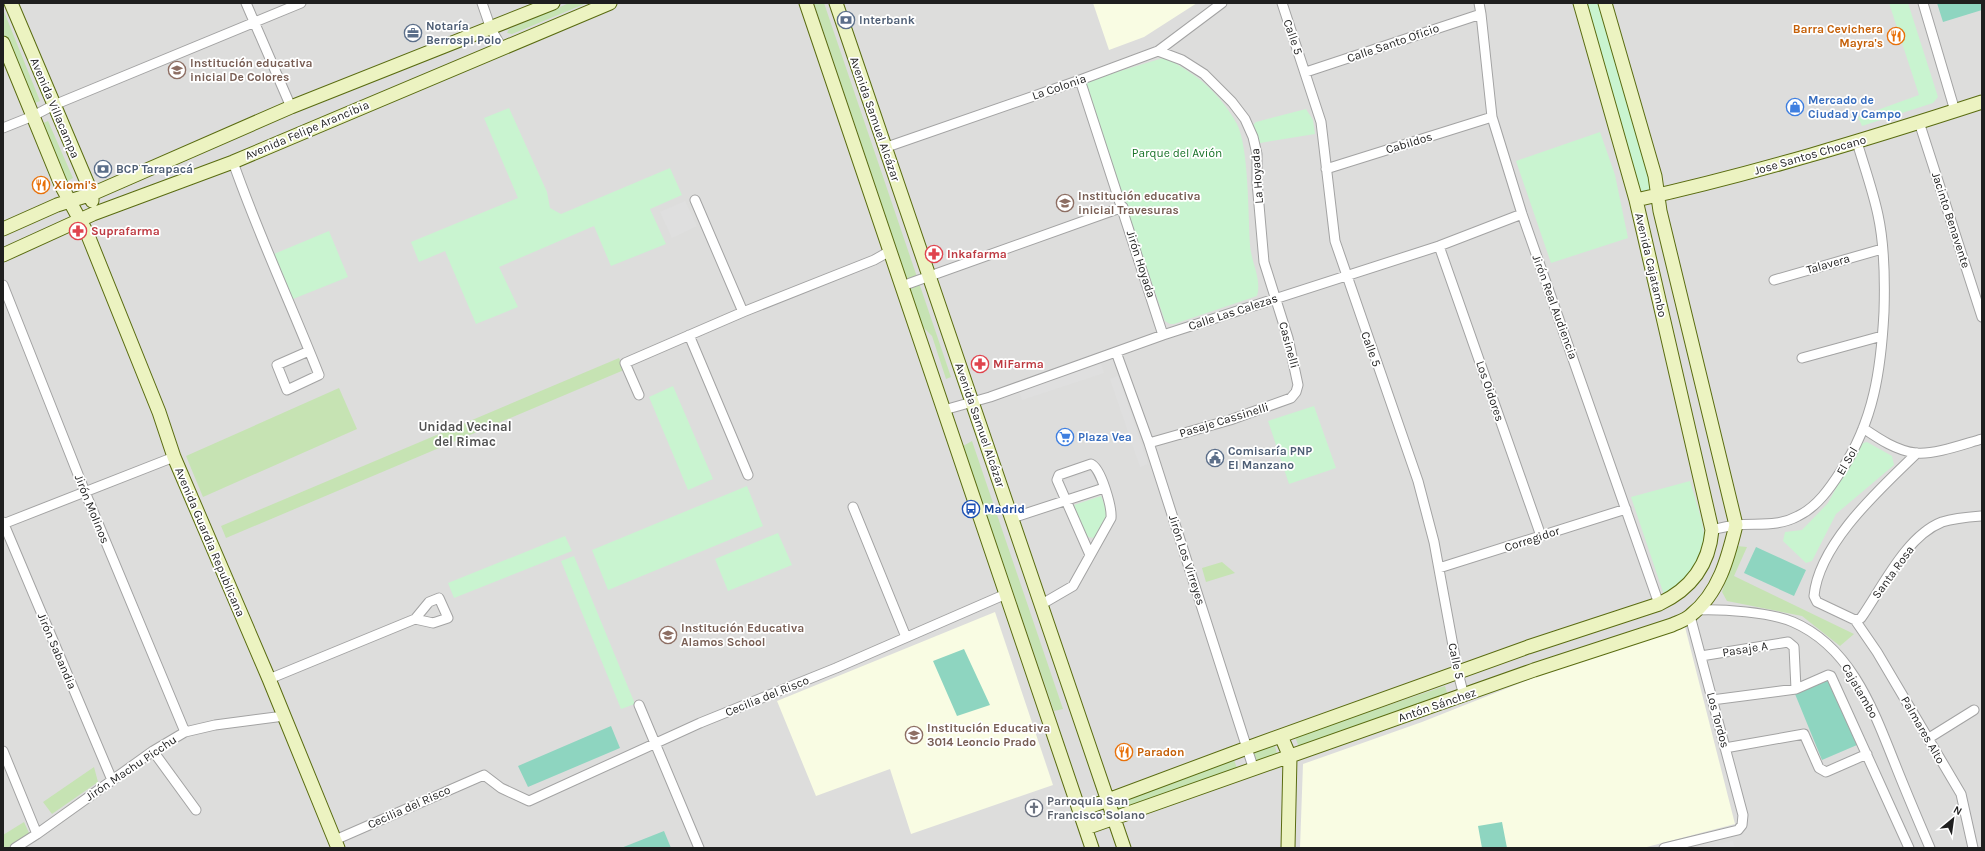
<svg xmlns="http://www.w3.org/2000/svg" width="1985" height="851" font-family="Karla,sans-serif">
<rect width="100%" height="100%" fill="#efede7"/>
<!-- residential -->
<path fill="#dddddc" d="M3,3H1982V848H3Z"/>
<!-- education -->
<path fill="#f9fce3" d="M1093,3H1197L1144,37L1109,50Z
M995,612L1053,785L911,834L890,769L816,796L777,701Z
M1685,627L1735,824L1643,848H1300L1303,764L1422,722L1558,668Z"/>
<!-- grass -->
<path fill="#c6e3b3" d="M569,3H587L512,34L507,33L509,29Z
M814,3H824L951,377L946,379L932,336L923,327Z
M3,9L40,101L32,104L3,33Z
M48,121L73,178L66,182L41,124Z
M619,358L624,370L226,538L221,526Z
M339,388L357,429L203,497L186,456Z
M972,441L1063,709L1054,711L963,446Z
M1737,546L1747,547L1734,576L1854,634L1840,646L1802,616L1727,601L1722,592Z
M1222,562L1235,573L1206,582L1202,568Z
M1445,686L1448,696L1299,747L1295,737Z
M1275,746L1278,758L1257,764L1253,752Z
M1234,760L1237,768L1117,810L1114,801Z
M94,767L98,782L52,814L43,802Z
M24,822L30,835L7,848H3V835Z"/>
<!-- park -->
<path fill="#c9f4d0" d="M1586,3H1600L1650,177V189L1646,192L1642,191L1638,186Z
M1889,3H1908L1938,97L1933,103L1862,126L1858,117L1919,95Z
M1163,58C1175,62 1185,69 1195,76C1212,88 1227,106 1237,124C1249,148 1248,216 1250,245C1251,262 1262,279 1257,296L1174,324H1170L1165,321L1085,89L1087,81Z
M509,108L547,192L550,208L561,214L670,168L682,195L650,209L666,244L611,266L594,226L499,267L518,307L476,324L445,251L419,262L411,242L518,198L484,118Z
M1306,109L1313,120L1315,134L1260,143L1253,125L1256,122Z
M1600,132L1615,175L1628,238L1551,263L1516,161Z
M329,231L348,277L293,299L274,254Z
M673,386L713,479L688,490L649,397Z
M1314,406L1336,468L1289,484L1268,421Z
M1867,442L1892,456L1894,465L1836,514L1812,561L1806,563L1783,541L1785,532L1802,530L1828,503L1860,444Z
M1690,481C1694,495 1703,521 1704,535C1704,561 1685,583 1664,595L1631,497Z
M747,486L763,526L608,590L592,550Z
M1101,496L1108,514L1095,538L1087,537L1084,534L1074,505Z
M778,533L792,565L728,591L715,559Z
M565,536L572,551L454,598L448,583Z
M574,556L635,704L621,709L561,561Z"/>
<!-- pitch -->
<path fill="#8ed5c0" d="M1937,3H1982V10L1943,22Z
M1756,547L1806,570L1794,596L1744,573Z
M964,649L990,705L957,716L933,661Z
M1829,680L1857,745L1822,760L1795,694Z
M611,726L620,748L528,787L518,766Z
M1502,822L1507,848H1482L1478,826Z
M664,831L671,848H621Z"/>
<!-- parking -->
<path fill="#dfdfdf" d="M685,201L697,226L672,238L660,212Z
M1101,364L1104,373L1022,400L1019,391Z
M1118,376L1148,464L1140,467L1110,379Z
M1090,472L1093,473L1097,485L1068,496L1063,483L1066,480Z
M1733,841L1735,848H1701Z"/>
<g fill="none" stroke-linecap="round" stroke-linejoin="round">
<defs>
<path id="street" d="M246,3L291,107
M482,3L491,29L502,48
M1282,3L1321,122L1335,241L1418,481L1434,542L1458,673L1464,696
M1479,3L1481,14L1492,117L1522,214L1659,604
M1923,3L1955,111
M1306,72L1481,14
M1080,80L1163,335
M1919,122L1982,317
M3,128L33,116L54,105L301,3
M884,148L1080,80L1158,51L1222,3
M233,162C258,234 291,304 319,375L287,390L277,365L309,351
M1326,169L1492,117
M695,200L743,312
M1439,246L1541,536
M1774,280L1882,249
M3,285L85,492L185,732
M902,286L1123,207
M689,335L748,475
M1116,352L1149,443L1254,770
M1802,358L1882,336
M639,395L625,363L743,312L874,260L890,251
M944,410L990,397L1163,335L1439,246L1522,214
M1863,428C1879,439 1897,451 1916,453C1934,455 1964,444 1982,439
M1149,443L1230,420L1291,398L1296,392L1298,385L1288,338L1264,262L1257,182V154L1253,137L1245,119L1232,102L1204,74L1182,60L1158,51
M1917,453C1881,488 1819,543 1814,596L1817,602L1855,620L1877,652L1961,794L1973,848
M853,507L906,637
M1012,518L1104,488
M3,522L112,780
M3,524L174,457
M1712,530C1720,528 1728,526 1736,525C1758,523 1778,527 1798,516C1817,507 1830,488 1841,471C1874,421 1881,369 1884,312C1885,280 1885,247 1878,215C1873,191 1864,166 1857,142
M1439,568L1626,509
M1042,604L1073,586L1111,518C1112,507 1101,468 1091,464L1059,475L1057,480L1090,555
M1697,610C1722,609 1770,612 1793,622C1851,647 1873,709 1895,764C1906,792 1918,820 1930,848
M1855,620L1861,618C1882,588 1906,536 1942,522C1955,518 1969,517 1982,516
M1701,656L1788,642L1794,647L1796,689
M269,679L415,619L429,602L439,598L448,618L433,623L415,619
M1712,700L1796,689L1828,675L1831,676L1909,848
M639,705L699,848
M1929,738L1974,710
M1725,748L1804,734L1819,768L1826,772L1867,754
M3,751L37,834
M153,751L196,810
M335,840L484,775L501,788L529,801L700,723L836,668L1006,594
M15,848L37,834L153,751L185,732L215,725L284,716
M1664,848L1738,830L1742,825L1743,815L1690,616"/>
<path id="secondary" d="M11,3L92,194V201
M806,3L1092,848
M836,3L1124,848
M3,43L62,187L87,233L159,412L174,457L269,679L338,848
M1636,200C1754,174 1868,139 1982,102
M3,229L57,205L92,194L291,107L553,3
M3,255L93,214L233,162L610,3
M1281,736L1290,757L1288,848
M1081,810L1247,748L1528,647L1659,604C1691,589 1709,565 1712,530L1636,200L1580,3
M1086,828L1534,670L1672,625C1678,622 1686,620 1691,615C1719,593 1728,558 1736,525L1660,211L1655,176L1605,3"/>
</defs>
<!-- street casing -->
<use href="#street" stroke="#a3a3a3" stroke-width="11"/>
<!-- secondary casing -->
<use href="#secondary" stroke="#5a6c11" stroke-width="15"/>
<!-- street -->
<use href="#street" stroke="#fff" stroke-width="9"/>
<!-- secondary -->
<use href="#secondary" stroke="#ecf3c1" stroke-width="13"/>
</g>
<!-- icons -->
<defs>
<symbol id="bank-ring" viewBox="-11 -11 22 22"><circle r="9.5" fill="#fff" stroke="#5c6f8a" stroke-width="1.5"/><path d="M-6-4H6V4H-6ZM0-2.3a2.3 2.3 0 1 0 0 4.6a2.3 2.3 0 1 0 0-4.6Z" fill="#5c6f8a"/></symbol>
<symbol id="office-ring" viewBox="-11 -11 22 22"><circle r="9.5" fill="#fff" stroke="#5c6f8a" stroke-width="1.5"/><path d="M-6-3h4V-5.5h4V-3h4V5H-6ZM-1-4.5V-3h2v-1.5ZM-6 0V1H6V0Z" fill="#5c6f8a"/></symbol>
<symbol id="restaurant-ring" viewBox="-11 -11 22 22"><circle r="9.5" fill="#fff" stroke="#e8710a" stroke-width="1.5"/><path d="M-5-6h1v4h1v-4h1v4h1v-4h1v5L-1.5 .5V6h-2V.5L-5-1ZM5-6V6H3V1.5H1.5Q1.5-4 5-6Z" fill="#e8710a"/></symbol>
<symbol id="school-ring" viewBox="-11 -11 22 22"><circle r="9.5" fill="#fff" stroke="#8d6e63" stroke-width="1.5"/><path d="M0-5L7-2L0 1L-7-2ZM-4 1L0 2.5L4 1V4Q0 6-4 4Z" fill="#8d6e63"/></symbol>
<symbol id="shop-ring" viewBox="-11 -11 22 22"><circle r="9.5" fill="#fff" stroke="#3f7fe0" stroke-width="1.5"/><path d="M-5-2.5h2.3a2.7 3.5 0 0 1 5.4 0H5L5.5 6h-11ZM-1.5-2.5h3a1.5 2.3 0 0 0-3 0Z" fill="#3f7fe0"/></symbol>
<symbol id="pharmacy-ring" viewBox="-11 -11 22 22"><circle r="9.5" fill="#fff" stroke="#e0444e" stroke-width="1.5"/><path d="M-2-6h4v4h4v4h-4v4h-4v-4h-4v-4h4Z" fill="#e0444e"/></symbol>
<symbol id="supermarket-ring" viewBox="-11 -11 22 22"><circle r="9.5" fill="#fff" stroke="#3f7fe0" stroke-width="1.5"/><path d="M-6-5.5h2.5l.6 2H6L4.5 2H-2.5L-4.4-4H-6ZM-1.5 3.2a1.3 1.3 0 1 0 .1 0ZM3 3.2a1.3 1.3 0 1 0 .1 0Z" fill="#3f7fe0"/></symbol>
<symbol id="civic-ring" viewBox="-11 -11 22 22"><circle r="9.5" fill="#fff" stroke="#5c6f8a" stroke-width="1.5"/><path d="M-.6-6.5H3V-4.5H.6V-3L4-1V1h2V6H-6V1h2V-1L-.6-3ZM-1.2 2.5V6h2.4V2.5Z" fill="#5c6f8a"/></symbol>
<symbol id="bus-ring" viewBox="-11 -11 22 22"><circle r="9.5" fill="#fff" stroke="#1a4fb4" stroke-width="1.5"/><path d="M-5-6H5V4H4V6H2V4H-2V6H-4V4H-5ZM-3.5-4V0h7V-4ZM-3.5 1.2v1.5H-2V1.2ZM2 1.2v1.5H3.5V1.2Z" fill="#1a4fb4"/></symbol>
<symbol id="church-ring" viewBox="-11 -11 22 22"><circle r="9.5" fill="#fff" stroke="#6b7280" stroke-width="1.5"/><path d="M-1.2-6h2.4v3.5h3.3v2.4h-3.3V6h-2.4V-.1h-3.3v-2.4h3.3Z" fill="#6b7280"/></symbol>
</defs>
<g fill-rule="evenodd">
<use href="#bank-ring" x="836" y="10" width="20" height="20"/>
<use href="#office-ring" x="403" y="23" width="20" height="20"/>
<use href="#restaurant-ring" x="1886" y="26" width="20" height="20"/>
<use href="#school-ring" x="167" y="60" width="20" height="20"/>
<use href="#shop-ring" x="1785" y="97" width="20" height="20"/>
<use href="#bank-ring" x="93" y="159" width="20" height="20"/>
<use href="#restaurant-ring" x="31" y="175" width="20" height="20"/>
<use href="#school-ring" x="1055" y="193" width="20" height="20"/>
<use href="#pharmacy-ring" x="68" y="221" width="20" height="20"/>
<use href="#pharmacy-ring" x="924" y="244" width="20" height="20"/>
<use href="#pharmacy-ring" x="970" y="354" width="20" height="20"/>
<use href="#supermarket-ring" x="1055" y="427" width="20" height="20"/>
<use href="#civic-ring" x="1205" y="448" width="20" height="20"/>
<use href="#bus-ring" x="961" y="499" width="20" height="20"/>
<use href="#school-ring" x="658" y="625" width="20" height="20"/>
<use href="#school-ring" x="904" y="725" width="20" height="20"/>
<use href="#restaurant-ring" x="1114" y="742" width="20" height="20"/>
<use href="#church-ring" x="1024" y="798" width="20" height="20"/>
</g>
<g text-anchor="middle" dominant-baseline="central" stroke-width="3.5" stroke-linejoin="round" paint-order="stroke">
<!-- service labels -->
<g font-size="12" font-weight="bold" fill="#4e5e75" stroke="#fff" text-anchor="start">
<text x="859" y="20">Interbank</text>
<text x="426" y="26">Notaría<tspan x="426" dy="14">Berrospi Polo</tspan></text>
<text x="116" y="169">BCP Tarapacá</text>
<text x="1228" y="451">Comisaría PNP<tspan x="1228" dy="14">El Manzano</tspan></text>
</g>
<!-- food labels -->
<g font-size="12" font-weight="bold" fill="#c56008" stroke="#fff" text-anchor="start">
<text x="1883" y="29" text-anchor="end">Barra Cevichera<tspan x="1883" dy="14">Mayra's</tspan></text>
<text x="54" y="185">Xiomi's</text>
<text x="1137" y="752">Paradon</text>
</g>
<!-- street labels -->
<g font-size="12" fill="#1f1f1f" stroke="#fff">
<text transform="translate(1293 37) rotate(71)">Calle 5</text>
<text transform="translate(1393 43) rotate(-19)">Calle Santo Oficio</text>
<text transform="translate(1059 87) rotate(-19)">La Colonia</text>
<text transform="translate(55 108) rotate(67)">Avenida Villacampa</text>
<text transform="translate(875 119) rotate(71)">Avenida Samuel Alcázar</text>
<text transform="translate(307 130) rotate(-23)">Avenida Felipe Arancibia</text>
<text transform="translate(1409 143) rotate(-17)">Cabildos</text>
<text transform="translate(1810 155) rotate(-16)">Jose Santos Chocano</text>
<text transform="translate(1257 176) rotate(-94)">La Hoyada</text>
<text transform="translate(1951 220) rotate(72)">Jacinto Benavente</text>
<text transform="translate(1141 264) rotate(72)">Jirón Hoyada</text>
<text transform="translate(1828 264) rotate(-16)">Talavera</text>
<text transform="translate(1651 265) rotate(77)">Avenida Cajatambo</text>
<text transform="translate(1555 307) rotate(70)">Jirón Real Audiencia</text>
<text transform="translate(1233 312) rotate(-18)">Calle Las Calezas</text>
<text transform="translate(1289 345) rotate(75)">Casinelli</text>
<text transform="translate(1371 349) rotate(70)">Calle 5</text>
<text transform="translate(1490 391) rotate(71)">Los Oidores</text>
<text transform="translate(1224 420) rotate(-17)">Pasaje Cassinelli</text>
<text transform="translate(980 425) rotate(71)">Avenida Samuel Alcázar</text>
<text transform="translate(1847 461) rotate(-60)">El Sol</text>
<text transform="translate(92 509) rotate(68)">Jirón Molinos</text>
<text transform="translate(1532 539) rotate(-18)">Corregidor</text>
<text transform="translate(210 542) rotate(67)">Avenida Guardia Republicana</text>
<text transform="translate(1187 560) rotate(72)">Jirón Los Virreyes</text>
<text transform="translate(1893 572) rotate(-54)">Santa Rosa</text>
<text transform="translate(1745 649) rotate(-9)">Pasaje A</text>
<text transform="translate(57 651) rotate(67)">Jirón Sabandia</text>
<text transform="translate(1456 661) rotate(78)">Calle 5</text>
<text transform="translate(1860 691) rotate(60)">Cajatambo</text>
<text transform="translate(767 696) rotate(-22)">Cecilia del Risco</text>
<text transform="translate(1437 705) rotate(-19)">Antón Sánchez</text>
<text transform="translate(1718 720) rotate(75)">Los Tordos</text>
<text transform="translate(1923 730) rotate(60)">Palmares Alto</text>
<text transform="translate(131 768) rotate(-34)">Jirón Machu Picchu</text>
<text transform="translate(409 807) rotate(-24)">Cecilia del Risco</text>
</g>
<!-- education labels -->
<g font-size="12" font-weight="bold" fill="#785e54" stroke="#fff" text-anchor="start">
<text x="190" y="63">Institución educativa<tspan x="190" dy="14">inicial De Colores</tspan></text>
<text x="1078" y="196">Institución educativa<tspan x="1078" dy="14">inicial Travesuras</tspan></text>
<text x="681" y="628">Institución Educativa<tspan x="681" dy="14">Alamos School</tspan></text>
<text x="927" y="728">Institución Educativa<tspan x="927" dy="14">3014 Leoncio Prado</tspan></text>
</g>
<!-- shop labels -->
<g font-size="12" font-weight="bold" fill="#366cbe" stroke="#fff" text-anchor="start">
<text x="1808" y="100">Mercado de<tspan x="1808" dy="14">Ciudad y Campo</tspan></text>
<text x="1078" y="437">Plaza Vea</text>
</g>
<!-- park labels -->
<g font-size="12" fill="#187328" stroke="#fff">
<text x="1177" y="153">Parque del Avión</text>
</g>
<!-- health labels -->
<g font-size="12" font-weight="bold" fill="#be3a42" stroke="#fff" text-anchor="start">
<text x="91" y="231">Suprafarma</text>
<text x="947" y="254">Inkafarma</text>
<text x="993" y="364">MiFarma</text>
</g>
<!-- transit labels -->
<g font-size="12" font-weight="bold" fill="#164399" stroke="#fff" text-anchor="start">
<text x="984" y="509">Madrid</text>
</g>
<!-- worship labels -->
<g font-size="12" font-weight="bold" fill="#5b616d" stroke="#fff" text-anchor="start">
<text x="1047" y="801">Parroquia San<tspan x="1047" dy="14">Francisco Solano</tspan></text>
</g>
<!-- neighbourhood labels -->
<g font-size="13" font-weight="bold" fill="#525252" stroke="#fff">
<text x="465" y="426">Unidad Vecinal<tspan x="465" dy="15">del Rimac</tspan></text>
</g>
</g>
<!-- border -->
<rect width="1985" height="851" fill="none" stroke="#1f1f1f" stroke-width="8"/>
<!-- north arrow -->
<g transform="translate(1953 819) rotate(29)" stroke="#ffffff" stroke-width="3" paint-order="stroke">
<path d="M0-3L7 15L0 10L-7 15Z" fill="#1f1f1f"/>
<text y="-6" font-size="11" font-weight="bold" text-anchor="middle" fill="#1f1f1f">N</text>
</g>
</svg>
